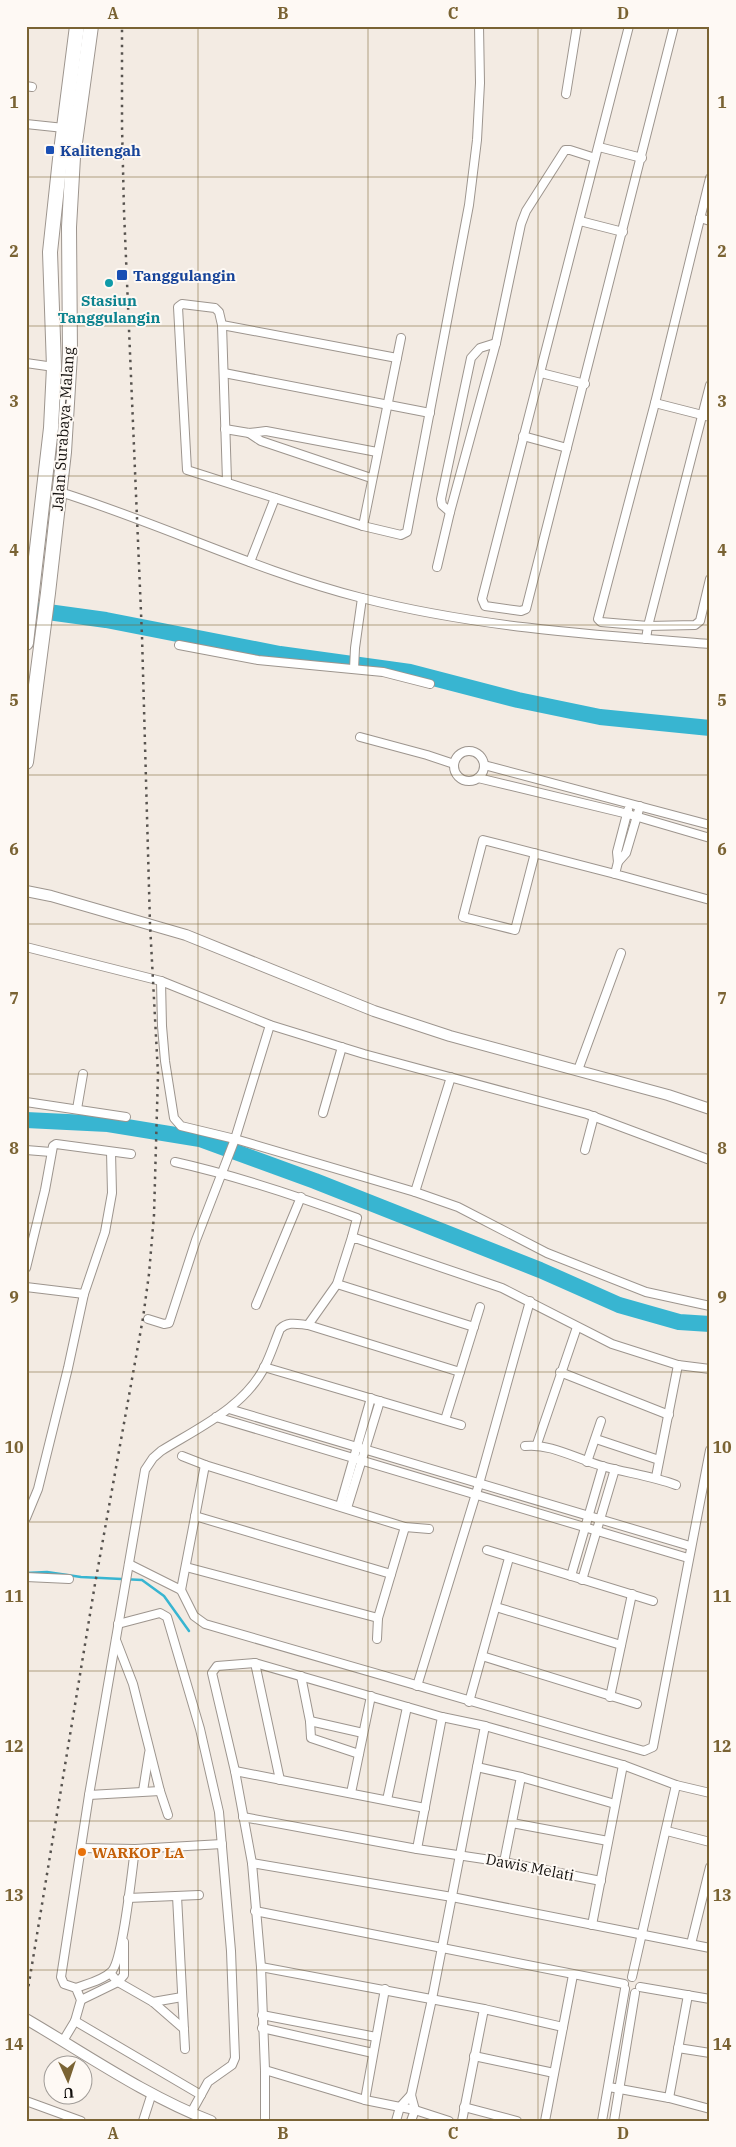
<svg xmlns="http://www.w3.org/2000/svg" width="736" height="2147" font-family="'IBM Plex Serif',serif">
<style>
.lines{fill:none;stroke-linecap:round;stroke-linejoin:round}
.stream{stroke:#38b5d1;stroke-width:2.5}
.river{stroke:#38b5d1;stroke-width:16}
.street-casing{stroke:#9d958e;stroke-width:10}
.secondary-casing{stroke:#9d958e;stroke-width:12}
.highway-casing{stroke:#9d958e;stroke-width:16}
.street{stroke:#fff;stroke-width:8}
.secondary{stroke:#fff;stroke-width:10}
.highway{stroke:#fff;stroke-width:14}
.rail{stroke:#57534f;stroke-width:2.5;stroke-dasharray:2.5 5;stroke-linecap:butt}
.grid{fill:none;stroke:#7a6333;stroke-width:1;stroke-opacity:0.55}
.transit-dot{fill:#1a4fb4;stroke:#fef9f4;stroke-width:2}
.culture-dot{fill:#0f9aa8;stroke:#fef9f4;stroke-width:2}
.food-dot{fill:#e8710a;stroke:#fef9f4;stroke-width:2}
.labels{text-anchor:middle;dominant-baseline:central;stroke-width:4;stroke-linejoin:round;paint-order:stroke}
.transit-label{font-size:15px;font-weight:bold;fill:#164399;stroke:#fef9f4;text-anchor:start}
.culture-label{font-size:15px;font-weight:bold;fill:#0d838f;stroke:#fef9f4}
.street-label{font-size:15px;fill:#13100e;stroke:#fef9f4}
.food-label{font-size:15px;font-weight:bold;fill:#c56008;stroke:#fef9f4;text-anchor:start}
.neatline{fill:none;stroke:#7a6333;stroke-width:2}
.grid-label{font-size:16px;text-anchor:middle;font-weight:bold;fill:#7a6333}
</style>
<rect width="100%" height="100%" fill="#f3ebe3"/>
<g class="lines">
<polyline class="stream" points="26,1573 47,1572 81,1577 142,1580 164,1596 189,1631"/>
<g class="river">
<polyline points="26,609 106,620 280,654 410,672 518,700 600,717 710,728"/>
<polyline points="26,1120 108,1124 200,1139 315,1181 540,1270 619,1305 679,1322 710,1324"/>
</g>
<defs>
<g id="street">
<polyline points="629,26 482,599 485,606 521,611 526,609 674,26"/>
<polyline points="26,86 32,87"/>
<polyline points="566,94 577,26"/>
<polyline points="26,124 64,128"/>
<polyline points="599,147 642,158"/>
<polyline points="710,178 655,403 598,619 601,622 648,626 695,625 700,621 710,579"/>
<polyline points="700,218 710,221"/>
<polyline points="580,221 623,232"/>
<polyline points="222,325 397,358"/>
<polyline points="26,363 54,367"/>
<polyline points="224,373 430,413"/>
<polyline points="541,373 585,384"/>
<polyline points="655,403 710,417"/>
<polyline points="225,429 249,433 266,431 377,452"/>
<polyline points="249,433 261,441 371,478"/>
<polyline points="523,436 567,448"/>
<polyline points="227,481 222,325 219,312 215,308 182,304 178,307 187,470 363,526 401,535 407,532 469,205 477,140 480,83 479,26"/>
<path d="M60,492c102,32 199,80 302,106 114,29 231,37 348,46"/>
<polyline points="450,512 442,505 441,499 471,358 480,348 496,343"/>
<polyline points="363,526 401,338"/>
<polyline points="250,562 275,498"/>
<polyline points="437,567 450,512 496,343 521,224 526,211 565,150 570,150 595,158"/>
<polyline points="646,639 648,626 710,385"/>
<polyline points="179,645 258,660 383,672 430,684"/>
<polyline points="354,669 355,648 362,598"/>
<polyline points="360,737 427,755 454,764"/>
<circle cx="469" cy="766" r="15"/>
<polyline points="484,765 710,825"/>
<polyline points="478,778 628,814 710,838"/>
<polyline points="628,810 617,852 618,862 615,874 710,900"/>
<polyline points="535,853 515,930 463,917 483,840 615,874"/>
<polyline points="618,862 626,853 640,806"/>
<polyline points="26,947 161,981 270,1025 364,1054 587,1114 710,1160"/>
<polyline points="161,981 162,1026 165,1061 174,1118 181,1126 235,1139 415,1192 458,1207 547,1253 646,1292 710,1306"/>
<polyline points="578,1070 621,953"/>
<polyline points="26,1102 126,1117"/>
<polyline points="77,1109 83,1074"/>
<polyline points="323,1113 342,1047"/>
<polyline points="26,1150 51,1152"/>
<polyline points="585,1150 594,1116"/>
<path d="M175,1162c63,14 122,34 182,56l-5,19"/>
<polyline points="415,1192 451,1077"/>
<polyline points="26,1268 45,1190 53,1146 56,1144 131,1154"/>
<polyline points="337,1284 474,1327"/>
<polyline points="26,1287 84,1294"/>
<polyline points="256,1305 301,1197"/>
<polyline points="148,1319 164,1324 169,1323 196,1240 235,1139 270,1025"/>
<polyline points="308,1325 460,1372"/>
<polyline points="264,1367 461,1425"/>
<polyline points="560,1372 669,1415"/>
<polyline points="229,1409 690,1546"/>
<polyline points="216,1417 688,1558"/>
<polyline points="445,1420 480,1307"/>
<polyline points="596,1439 659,1460"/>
<polyline points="537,1444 577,1327"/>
<path d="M525,1446c25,-3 52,13 77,20 25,7 50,10 74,19"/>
<polyline points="182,1456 205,1465"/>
<polyline points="587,1462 601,1421"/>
<polyline points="656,1477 678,1365"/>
<polyline points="340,1506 371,1398"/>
<polyline points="347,1508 380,1401"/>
<polyline points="195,1516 391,1574"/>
<polyline points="26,1518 38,1489 68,1368 84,1294 105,1232 112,1193 111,1152"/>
<polyline points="487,1550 653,1601"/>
<polyline points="129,1564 181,1590 194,1616 205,1624 644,1751 653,1747 710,1450"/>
<polyline points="186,1567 378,1618"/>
<polyline points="571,1576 603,1466"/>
<polyline points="26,1577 69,1579"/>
<polyline points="582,1580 615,1469"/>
<polyline points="181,1590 205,1465 405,1527 429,1529"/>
<polyline points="496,1607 621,1645"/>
<polyline points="118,1624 160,1613 167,1617 200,1729 219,1812 231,1951 235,2058 232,2065 208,2082 191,2113"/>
<polyline points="377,1639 378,1618 405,1527"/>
<polyline points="116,1640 133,1684 160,1791 168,1815"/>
<polyline points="482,1656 637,1704"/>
<polyline points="255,1663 280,1780"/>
<polyline points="301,1676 310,1721 311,1738 359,1754"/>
<polyline points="417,1686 479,1484 530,1301"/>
<polyline points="610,1697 632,1594"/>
<polyline points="469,1702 509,1558"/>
<polyline points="310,1721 363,1733"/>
<polyline points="477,1767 521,1777 615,1804"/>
<polyline points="235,1771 425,1808"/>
<polyline points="143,1791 149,1753"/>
<polyline points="351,1793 371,1696"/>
<polyline points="89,1795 160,1791"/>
<polyline points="387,1800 407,1707"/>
<polyline points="243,1817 417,1849 504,1862 601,1881"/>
<polyline points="512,1823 608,1841"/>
<polyline points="667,1831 710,1842"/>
<polyline points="81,1848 135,1849 222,1844"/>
<polyline points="417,1849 442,1717"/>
<polyline points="504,1862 521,1777"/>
<polyline points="252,1863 452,1897 710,1948"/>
<polyline points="177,1896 185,2049"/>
<polyline points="128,1898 199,1895"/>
<polyline points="255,1911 624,1984"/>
<polyline points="592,1925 623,1765"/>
<polyline points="691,1944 710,1867"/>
<polyline points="261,1967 484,2009 563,2027"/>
<polyline points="110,1973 118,1982 153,2002 184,2029"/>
<polyline points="632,1977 676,1785"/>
<polyline points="640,1987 710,1999"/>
<path d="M76,1988c11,-4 27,-8 35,-16 12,-10 21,-103 24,-123"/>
<polyline points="81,2000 118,1982 124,1975 124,1942"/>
<polyline points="153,2002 182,1997"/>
<polyline points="262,2015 376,2037"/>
<polyline points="75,2021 201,2095"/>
<polyline points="262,2028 373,2053"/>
<path d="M63,2041l12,-20 6,-21 -5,-12 -12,-4 -3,-7 28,-182 56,-325 8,-12 8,-7c37,-23 84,-44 104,-85 6,-12 10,-25 15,-37 8,-8 17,-5 28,-4l29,-41 15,-47 150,51 110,56 66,21 32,4"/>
<polyline points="678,2048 710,2053"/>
<polyline points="474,2056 554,2073"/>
<polyline points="265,2070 365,2100 415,2110 449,2121"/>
<polyline points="609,2087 669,2098 710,2109"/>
<polyline points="669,2098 688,1995"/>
<polyline points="365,2100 385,1989"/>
<polyline points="26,2101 81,2121"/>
<polyline points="464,2107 517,2121"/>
<polyline points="143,2121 152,2093"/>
<polyline points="265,2121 265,2070 261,1967 252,1863 235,1771 212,1673 217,1666 255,1663 442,1717 485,1726 623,1765 676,1785 710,1793"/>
<polyline points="396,2121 400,2107 411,2095"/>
<polyline points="411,2121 415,2110 411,2095 432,1999 485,1726"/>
<polyline points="462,2121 484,2009"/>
<polyline points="545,2121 573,1975"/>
<polyline points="602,2121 625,1989"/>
<polyline points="614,2121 635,1993"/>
</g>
<g id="secondary">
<polyline points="26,891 51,896 186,935 374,1011 450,1036 668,1095 710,1109"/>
<path d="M26,2019c60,35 120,77 185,102"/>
</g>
<g id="highway">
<polyline points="26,643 51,428 54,367 50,252 60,159 77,26"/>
<polyline points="26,762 48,593 64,452 70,354 69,227 73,157 91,26"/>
</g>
</defs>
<use href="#street" class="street-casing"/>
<use href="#secondary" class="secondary-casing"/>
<use href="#highway" class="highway-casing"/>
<use href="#street" class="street"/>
<use href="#secondary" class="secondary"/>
<use href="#highway" class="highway"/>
<polyline class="rail" points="26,2001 95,1584 143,1318 149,1274 154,1215 158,1074 150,924 142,636 124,211 122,126 122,26"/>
</g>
<path class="grid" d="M198,26v2095M368,26v2095M538,26v2095M26,177h684M26,326h684M26,476h684M26,625h684M26,775h684M26,924h684M26,1074h684M26,1223h684M26,1372h684M26,1522h684M26,1671h684M26,1821h684M26,1970h684"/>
<g class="transit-dot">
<rect x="45" y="145" width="10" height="10" rx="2.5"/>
<rect x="116" y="269" width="12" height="12" rx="2.5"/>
</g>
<circle class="culture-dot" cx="109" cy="283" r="5"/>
<circle class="food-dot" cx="82" cy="1852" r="5"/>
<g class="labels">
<g class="transit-label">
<text x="60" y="150">Kalitengah</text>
<text x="133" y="275">Tanggulangin</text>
</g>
<g class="culture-label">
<text x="109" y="300">Stasiun<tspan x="109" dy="17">Tanggulangin</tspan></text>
</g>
<g class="street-label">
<text transform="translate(63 429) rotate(-86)">Jalan Surabaya-Malang</text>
<text transform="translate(530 1867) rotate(11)">Dawis Melati</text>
</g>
<g class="food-label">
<text x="92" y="1852">WARKOP LA</text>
</g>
</g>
<rect width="736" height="2147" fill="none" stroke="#fef9f4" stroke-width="55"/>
<g transform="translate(68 2080) rotate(177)"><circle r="24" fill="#fef9f4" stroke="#a09c98"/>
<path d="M0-4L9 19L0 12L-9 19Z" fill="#7a6333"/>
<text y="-8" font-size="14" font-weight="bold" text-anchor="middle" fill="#13100e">U</text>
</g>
<rect x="28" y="28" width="680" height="2092" class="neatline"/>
<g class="grid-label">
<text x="113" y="19">A</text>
<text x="283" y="19">B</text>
<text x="453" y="19">C</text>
<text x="623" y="19">D</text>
<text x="14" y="108">1</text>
<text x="722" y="108">1</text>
<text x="14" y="257">2</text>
<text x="722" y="257">2</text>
<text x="14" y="407">3</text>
<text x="722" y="407">3</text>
<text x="14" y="556">4</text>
<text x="722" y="556">4</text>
<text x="14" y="706">5</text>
<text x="722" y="706">5</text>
<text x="14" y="855">6</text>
<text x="722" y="855">6</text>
<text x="14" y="1004">7</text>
<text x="722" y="1004">7</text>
<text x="14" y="1154">8</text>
<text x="722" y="1154">8</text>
<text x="14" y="1303">9</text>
<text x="722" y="1303">9</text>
<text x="14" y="1453">10</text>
<text x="722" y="1453">10</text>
<text x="14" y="1602">11</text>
<text x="722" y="1602">11</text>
<text x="14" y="1752">12</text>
<text x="722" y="1752">12</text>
<text x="14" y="1901">13</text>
<text x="722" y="1901">13</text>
<text x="14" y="2050">14</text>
<text x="722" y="2050">14</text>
<text x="113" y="2139">A</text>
<text x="283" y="2139">B</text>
<text x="453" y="2139">C</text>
<text x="623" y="2139">D</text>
</g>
</svg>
